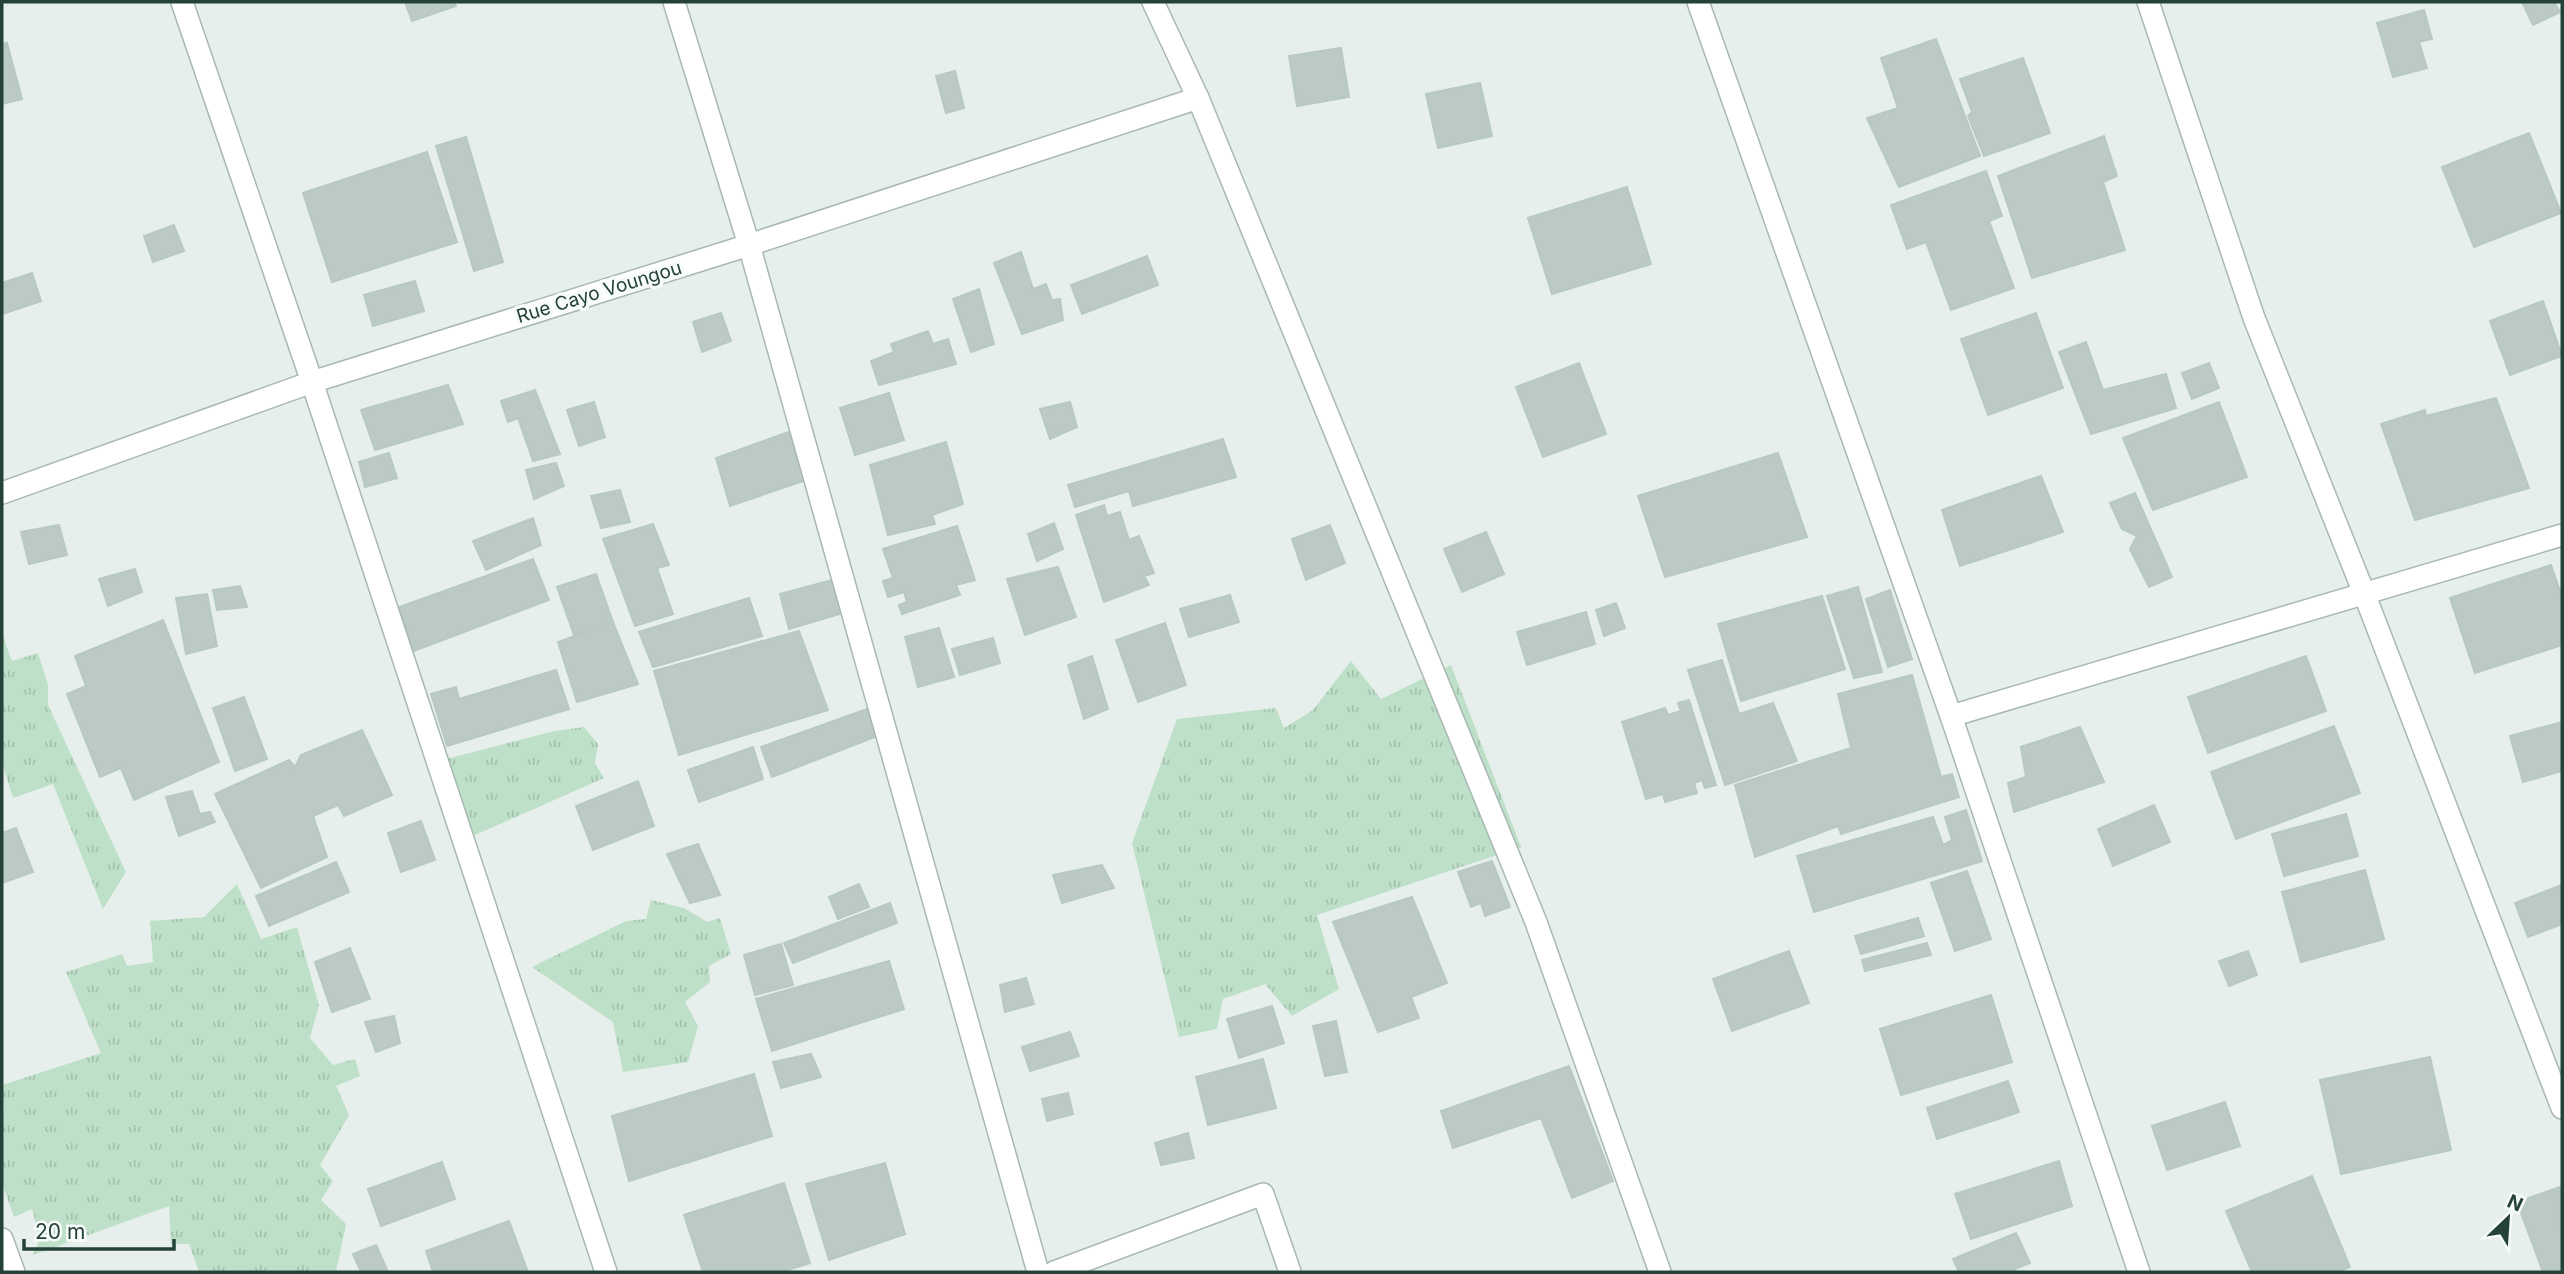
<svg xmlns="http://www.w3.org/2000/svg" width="2564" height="1274" font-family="Inter,sans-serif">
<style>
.grass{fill:url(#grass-tufts)}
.building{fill:#bbcac4;stroke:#b8c9c2;stroke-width:2}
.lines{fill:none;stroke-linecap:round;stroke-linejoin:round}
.minor-casing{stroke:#a8b8b2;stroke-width:24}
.minor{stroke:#fff;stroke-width:21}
.labels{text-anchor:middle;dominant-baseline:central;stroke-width:7;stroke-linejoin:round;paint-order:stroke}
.street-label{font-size:19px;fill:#24423a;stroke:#f7fbf9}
</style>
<defs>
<pattern id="grass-tufts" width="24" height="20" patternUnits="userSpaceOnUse" patternTransform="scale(1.75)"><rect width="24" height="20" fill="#bfe0c8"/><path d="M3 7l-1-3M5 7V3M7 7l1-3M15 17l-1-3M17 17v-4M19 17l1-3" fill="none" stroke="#a4c1ad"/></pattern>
</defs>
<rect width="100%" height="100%" fill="#e6efeb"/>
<g class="grass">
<polygon points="2,634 12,661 38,653 48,685 48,705 126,872 103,909 53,784 13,798 2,763"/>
<polygon points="1351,661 1381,699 1451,665 1521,847 1317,915 1339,989 1292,1016 1265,984 1223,999 1217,1029 1179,1037 1132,843 1177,719 1276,708 1284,728 1313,710"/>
<polygon points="584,727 598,744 595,763 604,778 473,836 446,759 554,731"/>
<polygon points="237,884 261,939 297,927 319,1005 310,1038 333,1065 355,1059 360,1076 336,1086 349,1115 320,1165 333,1181 321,1200 346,1224 336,1272 199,1272 189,1244 171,1244 169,1206 33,1255 40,1239 32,1209 14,1217 2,1183 2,1109 4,1110 2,1085 101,1053 66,972 122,954 127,966 153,962 150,921 204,917"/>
<polygon points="651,900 684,908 707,922 720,918 731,954 709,966 710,982 685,1002 698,1026 688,1062 623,1072 613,1022 532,967 626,921 646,919"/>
</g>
<g class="building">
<polygon points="405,2 454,2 456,6 412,21"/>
<polygon points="2522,2 2554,2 2560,12 2533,25"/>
<polygon points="2424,10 2432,39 2419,42 2427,68 2393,77 2377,23"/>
<polygon points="1936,39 1980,156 1899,187 1867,118 1898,108 1881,58"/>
<polygon points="7,43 22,99 2,104 2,44"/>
<polygon points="1341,48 1349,97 1297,106 1289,56"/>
<polygon points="2023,58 2050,133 1984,156 1968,116 1972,112 1960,79"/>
<polygon points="955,71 964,108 946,113 936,76"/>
<polygon points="1480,83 1492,136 1438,148 1426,94"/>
<polygon points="2529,133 2561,213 2474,247 2442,167"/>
<polygon points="2104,136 2117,176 2103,182 2125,250 2032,278 1998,176"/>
<polygon points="466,137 503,262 474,271 436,146"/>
<polygon points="427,152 457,242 332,282 303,193"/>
<polygon points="1986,171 2002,216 1989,221 2014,288 1951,310 1926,242 1907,249 1891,205"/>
<polygon points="1627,187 1651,264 1552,294 1528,218"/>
<polygon points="174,225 184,251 153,262 144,236"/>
<polygon points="1021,252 1033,289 1046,284 1052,300 1060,299 1063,320 1022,334 994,263"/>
<polygon points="1147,256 1158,285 1082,314 1071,285"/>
<polygon points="32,273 41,301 2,314 2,283"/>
<polygon points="415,281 424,311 373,326 364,295"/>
<polygon points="979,289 994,344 971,352 953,299"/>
<polygon points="2543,301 2562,356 2510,375 2490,321"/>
<polygon points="721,313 731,341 702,352 693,322"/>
<polygon points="2036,313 2063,388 1988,415 1961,339"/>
<polygon points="928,331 933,344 948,339 956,364 879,385 871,361 894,352 891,344"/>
<polygon points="2086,342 2103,390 2166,374 2176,408 2091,434 2059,352"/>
<polygon points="1579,363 1606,434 1543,457 1516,387"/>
<polygon points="2209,363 2219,388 2192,399 2182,373"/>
<polygon points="448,385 463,424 375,450 361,410"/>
<polygon points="535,390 560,454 533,461 518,418 508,422 501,401"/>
<polygon points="889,393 904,440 855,455 840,408"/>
<polygon points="2496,398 2529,488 2415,520 2381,424 2425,410 2426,416"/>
<polygon points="594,402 605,437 579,446 567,410"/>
<polygon points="1070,402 1077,427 1050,439 1040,409"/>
<polygon points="2219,402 2247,477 2153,510 2123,438"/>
<polygon points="791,431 806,480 730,506 716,458"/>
<polygon points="1223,439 1236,477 1133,506 1129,491 1075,507 1068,485"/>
<polygon points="946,442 963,504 932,515 935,524 888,535 870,465"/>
<polygon points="389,453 397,478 365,487 359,462"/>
<polygon points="1778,453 1807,537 1665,577 1638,496"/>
<polygon points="556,463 564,486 534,499 526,470"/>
<polygon points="2041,476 2063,532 1960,566 1942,510"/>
<polygon points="620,490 630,522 601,528 591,496"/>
<polygon points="2135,493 2172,577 2149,587 2130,549 2137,536 2122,529 2110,503"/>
<polygon points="1104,505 1107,516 1120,512 1129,540 1139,536 1154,573 1144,576 1149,585 1104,602 1076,515"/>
<polygon points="533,518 541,545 486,570 473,541"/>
<polygon points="1054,523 1063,549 1037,561 1028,534"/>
<polygon points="653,524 669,565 657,568 673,614 635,626 603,539"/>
<polygon points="59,525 67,555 29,564 21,532"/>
<polygon points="1330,525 1345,563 1306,580 1292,539"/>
<polygon points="957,526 975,580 956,585 960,595 902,614 899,605 907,602 904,592 888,597 883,581 893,578 883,549"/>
<polygon points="1486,532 1504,574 1462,592 1444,549"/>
<polygon points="533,559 549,600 414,651 399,607"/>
<polygon points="2551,565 2562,597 2562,645 2475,673 2450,598"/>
<polygon points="1058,567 1076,617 1025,635 1007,579"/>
<polygon points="135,569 142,592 108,606 99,579"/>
<polygon points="596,574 613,622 574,635 557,587"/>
<polygon points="836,579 846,612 789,629 780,594"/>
<polygon points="240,586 247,607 217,610 213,590"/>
<polygon points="1858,587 1882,672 1854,678 1827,596"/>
<polygon points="1890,590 1912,659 1888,667 1866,599"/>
<polygon points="207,594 217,646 186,654 176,598"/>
<polygon points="1230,595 1239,622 1189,637 1180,609"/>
<polygon points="1822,596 1845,669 1741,701 1718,624"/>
<polygon points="749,598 762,636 653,667 639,632"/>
<polygon points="1616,603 1625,628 1604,636 1596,610"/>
<polygon points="1586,612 1595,644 1527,665 1517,632"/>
<polygon points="163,620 219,762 134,800 121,768 100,777 67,694 86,686 75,656"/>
<polygon points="613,622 638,684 577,702 558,642"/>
<polygon points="1165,623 1186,685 1138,702 1116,640"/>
<polygon points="939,628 954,677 918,687 905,637"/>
<polygon points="799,631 828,710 679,755 654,671"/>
<polygon points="993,638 1000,663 960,675 952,649"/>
<polygon points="1092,656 1108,709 1084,719 1068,665"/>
<polygon points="2306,656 2326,711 2208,753 2188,697"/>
<polygon points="1722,660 1739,714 1773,703 1797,761 1725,785 1688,670"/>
<polygon points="556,670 569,709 447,746 431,694 456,687 459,699"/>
<polygon points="1912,675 1941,777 1952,774 1959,797 1841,834 1838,826 1755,857 1735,785 1851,748 1838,694"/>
<polygon points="244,697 267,759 235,771 213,708"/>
<polygon points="1689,700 1716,785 1705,788 1702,780 1694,783 1697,793 1665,802 1663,794 1646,799 1622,722 1665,708 1668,715 1681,711 1678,703"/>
<polygon points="867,709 875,737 772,777 761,747"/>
<polygon points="2562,722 2562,771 2523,782 2510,736"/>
<polygon points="2334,726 2360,793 2236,839 2211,772"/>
<polygon points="2080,727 2104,782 2014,812 2008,783 2026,777 2021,747"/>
<polygon points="362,730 392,795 344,816 338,805 313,816 327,857 261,888 215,794 289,760 295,767 301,755"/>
<polygon points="753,747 763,779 699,802 688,770"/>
<polygon points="638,781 654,826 593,850 576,806"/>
<polygon points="192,791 200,814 210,812 215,822 179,836 166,797"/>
<polygon points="2154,805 2170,842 2113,866 2098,829"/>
<polygon points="1966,810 1982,861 1814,912 1797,856 1933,817 1943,845 1952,840 1945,817"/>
<polygon points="2346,814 2358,856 2284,876 2272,834"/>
<polygon points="421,821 435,860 401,872 388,833"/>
<polygon points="16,828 33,872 2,883 2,833"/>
<polygon points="698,844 720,895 690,903 667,854"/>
<polygon points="1492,861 1510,907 1485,916 1481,903 1471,907 1458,872"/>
<polygon points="336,862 349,892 269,926 256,896"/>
<polygon points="1102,865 1114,888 1062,903 1053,875"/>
<polygon points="2365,870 2384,939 2301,962 2282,892"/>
<polygon points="1967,871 1991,939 1955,951 1931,883"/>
<polygon points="859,884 869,907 838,919 829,897"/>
<polygon points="2562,885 2562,924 2528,937 2515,903"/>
<polygon points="1412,897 1447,983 1411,997 1419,1018 1378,1032 1333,922"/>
<polygon points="890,903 897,923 793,963 784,943"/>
<polygon points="1918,918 1924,936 1861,954 1855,936"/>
<polygon points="1927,943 1931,955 1865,971 1862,960"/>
<polygon points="781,944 793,985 755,995 744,955"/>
<polygon points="350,948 370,999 332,1012 315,962"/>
<polygon points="1789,951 1809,1003 1732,1031 1713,979"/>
<polygon points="2248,951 2257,975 2229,986 2219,961"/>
<polygon points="889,961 904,1009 772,1051 756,999"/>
<polygon points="1026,978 1034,1004 1005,1012 1000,985"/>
<polygon points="1991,995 2012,1062 1901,1095 1880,1029"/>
<polygon points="1272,1006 1284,1043 1239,1058 1227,1019"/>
<polygon points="394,1016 400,1043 376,1052 365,1022"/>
<polygon points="1336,1021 1347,1072 1325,1076 1313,1026"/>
<polygon points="1070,1032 1079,1056 1030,1071 1022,1047"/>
<polygon points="811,1054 821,1077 781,1088 773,1062"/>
<polygon points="2430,1057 2451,1150 2341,1174 2320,1080"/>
<polygon points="1263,1059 1276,1108 1208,1125 1196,1077"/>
<polygon points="1569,1066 1613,1181 1572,1198 1541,1118 1453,1148 1441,1111"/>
<polygon points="754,1074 772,1136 629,1181 612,1116"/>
<polygon points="2008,1081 2019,1112 1937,1139 1927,1108"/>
<polygon points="1068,1093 1073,1114 1047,1121 1042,1099"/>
<polygon points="2225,1102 2240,1146 2167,1170 2152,1126"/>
<polygon points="1188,1133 1194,1158 1161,1165 1155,1143"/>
<polygon points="2059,1161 2072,1206 1971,1239 1955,1194"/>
<polygon points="442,1162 455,1199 381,1226 368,1189"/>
<polygon points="885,1163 905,1234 829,1260 806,1184"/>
<polygon points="2312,1176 2350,1267 2337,1272 2252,1272 2226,1211"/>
<polygon points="784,1183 810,1263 781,1272 703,1272 684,1215"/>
<polygon points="2560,1187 2562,1272 2543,1272 2517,1202"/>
<polygon points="509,1221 528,1272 433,1272 426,1251"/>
<polygon points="2016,1233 2030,1263 2008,1272 1959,1272 1953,1259"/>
<polygon points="376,1245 388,1272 361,1272 353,1254"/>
</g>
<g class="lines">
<defs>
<g id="minor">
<polyline points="182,2 312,382 606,1272"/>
<polyline points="674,2 749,245 1038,1272"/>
<polyline points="1153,2 1198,98 1536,922 1660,1272"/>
<polyline points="1698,2 1951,716 2139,1272"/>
<polyline points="2148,2 2254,318 2364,593 2562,1108"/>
<polyline points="2,493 312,382 749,245 1198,98"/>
<polyline points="1951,716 2562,535"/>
<polyline points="2,1239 14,1272"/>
<polyline points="1054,1272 1263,1194 1290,1272"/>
</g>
</defs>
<use href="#minor" class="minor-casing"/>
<use href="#minor" class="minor"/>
</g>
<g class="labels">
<g class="street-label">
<text transform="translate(599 292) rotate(-17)">Rue Cayo Voungou</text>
</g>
</g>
<rect width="2564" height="1274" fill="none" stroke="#24423a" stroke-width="7"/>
<g transform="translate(2508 1218) rotate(25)" stroke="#f7fbf9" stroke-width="5" paint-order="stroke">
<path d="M0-5L12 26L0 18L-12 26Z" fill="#24423a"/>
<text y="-10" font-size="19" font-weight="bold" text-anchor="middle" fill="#24423a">N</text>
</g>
<path d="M24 1239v10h150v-10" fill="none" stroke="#24423a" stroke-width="3.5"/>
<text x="35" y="1239" font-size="21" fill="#24423a" stroke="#f7fbf9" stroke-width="5" paint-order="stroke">20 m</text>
</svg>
